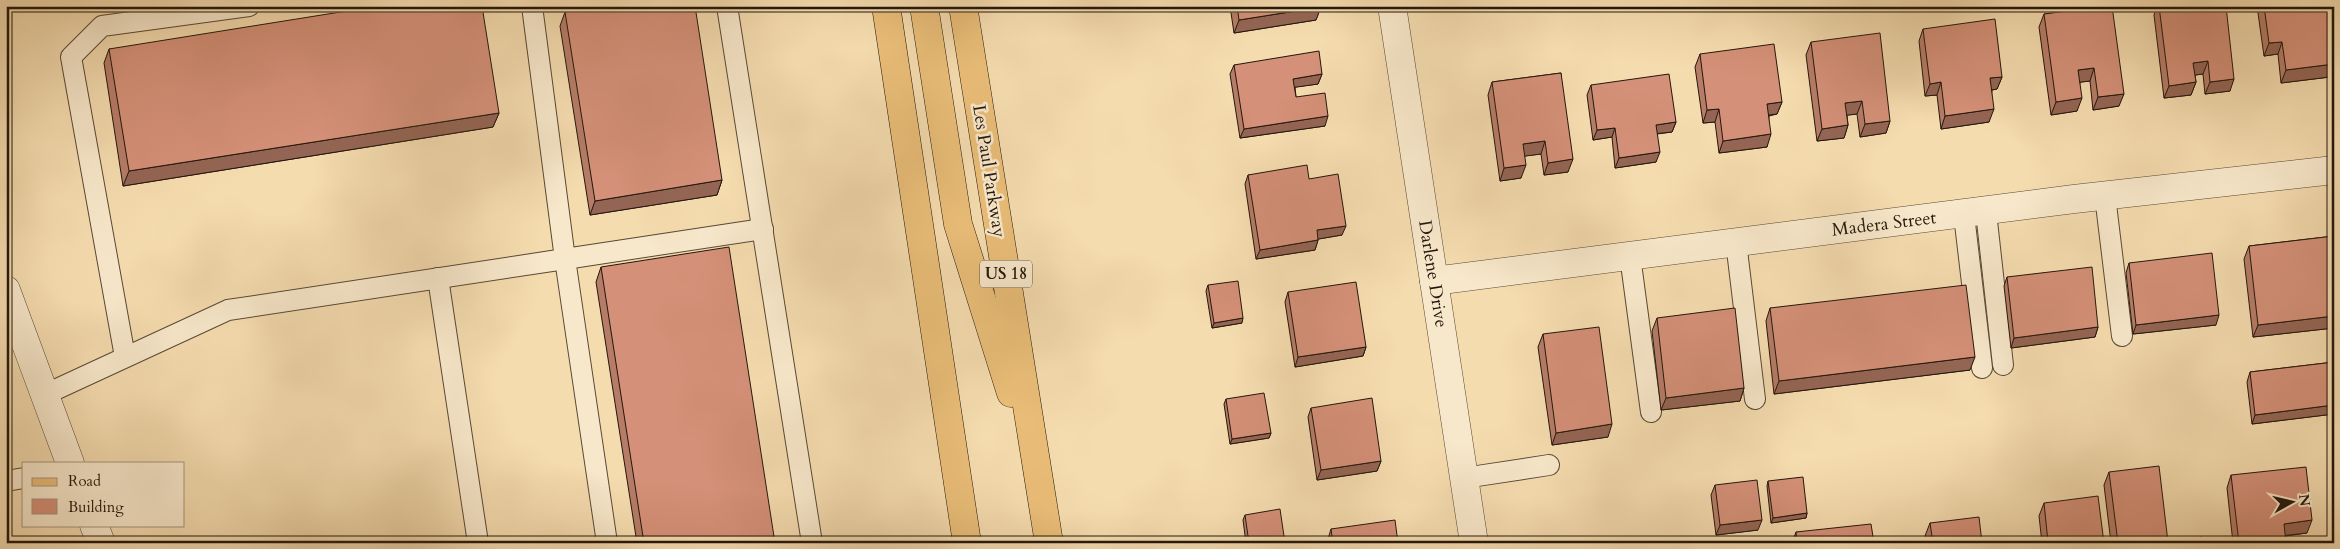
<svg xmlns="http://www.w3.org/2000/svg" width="2340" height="549" font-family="Cardo,serif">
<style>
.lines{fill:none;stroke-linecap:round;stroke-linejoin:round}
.lane-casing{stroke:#584835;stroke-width:22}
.street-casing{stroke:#584835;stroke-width:29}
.primary-casing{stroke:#23170c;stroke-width:29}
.lane{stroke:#f8e8cb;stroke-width:20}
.street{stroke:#f8e8cb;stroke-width:28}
.primary{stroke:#eabe78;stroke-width:28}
.wall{fill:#b67c67;stroke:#23170c}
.shaded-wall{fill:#946554;stroke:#23170c}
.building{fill:#d49078;stroke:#23170c}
.labels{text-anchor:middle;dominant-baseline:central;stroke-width:5;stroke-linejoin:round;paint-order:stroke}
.shield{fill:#f8e8cb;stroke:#635645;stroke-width:1}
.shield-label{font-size:16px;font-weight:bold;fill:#23170c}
.street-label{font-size:18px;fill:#23170c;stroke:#f8e8cb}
</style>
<rect width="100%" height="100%" fill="#f5dcaf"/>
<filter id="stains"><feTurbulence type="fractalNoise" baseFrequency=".004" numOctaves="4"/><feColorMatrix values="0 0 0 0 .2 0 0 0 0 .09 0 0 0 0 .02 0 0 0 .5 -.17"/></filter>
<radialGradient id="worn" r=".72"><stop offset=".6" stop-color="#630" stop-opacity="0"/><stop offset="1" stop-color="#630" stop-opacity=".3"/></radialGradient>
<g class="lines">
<defs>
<g id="lane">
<polyline points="532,6 565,259 763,229"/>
<polyline points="727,6 812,543"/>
<polyline points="2105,196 2122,336"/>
<polyline points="1986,212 2003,365"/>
<polyline points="1964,215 1982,368"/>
<polyline points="1736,242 1755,399"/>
<polyline points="1630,256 1651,412"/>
<polyline points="438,278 478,543"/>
<polyline points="125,357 71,57 102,26 249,6"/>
<polyline points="44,395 228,310 565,259 607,543"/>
<polyline points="1464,478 1549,465"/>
<polyline points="6,481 24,478"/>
</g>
<g id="street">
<polyline points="1392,6 1474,543"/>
<polyline points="1434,281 2074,199 2334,170"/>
<polyline points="6,290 70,463"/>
<polyline points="94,525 101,543"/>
</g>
<g id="primary">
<polyline points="886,6 967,543"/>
<polyline points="924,6 958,224 1011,393"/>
<polyline points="963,6 1049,543"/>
</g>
</defs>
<use href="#lane" class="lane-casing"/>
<use href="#street" class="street-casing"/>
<use href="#primary" class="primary-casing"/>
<use href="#lane" class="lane"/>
<use href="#street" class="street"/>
<use href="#primary" class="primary"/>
</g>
<g class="wall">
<polygon points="1230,6 1321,6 1316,20 1234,33"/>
<polygon points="2106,6 2119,106 2093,110 2090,81 2080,82 2077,111 2051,115 2039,27 2044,14"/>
<polygon points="2157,6 2226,6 2230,91 2205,94 2203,74 2195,75 2196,82 2191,95 2164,98 2154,15"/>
<polygon points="2257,6 2334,6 2332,47 2334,66 2330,77 2281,83 2278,54 2264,56"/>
<polygon points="565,12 722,180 717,195 590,215 560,26"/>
<polygon points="1923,29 2002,77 1997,89 1992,90 1989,122 1941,129 1937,95 1925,96 1919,41"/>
<polygon points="1811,42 1890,121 1886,133 1860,137 1857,114 1847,115 1848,125 1844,138 1817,141 1806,55"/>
<polygon points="109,49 499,113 493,127 123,186 104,63"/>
<polygon points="1700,54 1782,102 1777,114 1769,116 1767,147 1719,153 1715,122 1703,123 1695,67"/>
<polygon points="1234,65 1322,74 1318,84 1295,87 1296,97 1325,126 1240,138 1230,74"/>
<polygon points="1561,73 1568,172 1544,175 1541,154 1524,156 1521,178 1500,181 1488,95 1492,82"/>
<polygon points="1591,85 1676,122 1672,132 1657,134 1656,162 1615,168 1612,137 1593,140 1587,95"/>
<polygon points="1248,175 1309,179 1342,235 1318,239 1318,240 1315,250 1256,259 1245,184"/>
<polygon points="2334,236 2334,328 2253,337 2244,259 2249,246"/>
<polygon points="2129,263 2216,325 2133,334 2126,273"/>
<polygon points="601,267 775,543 637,543 596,282"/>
<polygon points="2007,277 2098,327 2095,337 2011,348 2004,286"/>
<polygon points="1208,285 1242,323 1212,328 1206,291"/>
<polygon points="1288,292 1366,347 1363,356 1295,367 1285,302"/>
<polygon points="1770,308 1970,370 1774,394 1766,321"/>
<polygon points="1657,318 1744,388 1740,401 1661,410 1652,331"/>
<polygon points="1543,334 1608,437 1552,445 1538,347"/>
<polygon points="2334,362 2334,414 2252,424 2247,382 2250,372"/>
<polygon points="1226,399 1271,433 1269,438 1230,444 1224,404"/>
<polygon points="1311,408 1381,461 1377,471 1317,480 1308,417"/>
<polygon points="2109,472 2168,542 2202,543 2111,543 2104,485"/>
<polygon points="2231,475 2307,533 2286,536 2286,543 2233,543 2227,488"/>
<polygon points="1768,481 1807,513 1806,518 1771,523 1767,486"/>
<polygon points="1715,485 1758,530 1716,535 1711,495"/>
<polygon points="2044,503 2104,543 2042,543 2039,516"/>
<polygon points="1245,515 1285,543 1246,543 1243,520"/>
<polygon points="1930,523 1982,543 1926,543 1925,536"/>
<polygon points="1331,529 1398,543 1328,543 1328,539"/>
<polygon points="1796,532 1874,543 1792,543"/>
</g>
<g class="shaded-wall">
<polygon points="1321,7 1316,20 1234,33 1239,20"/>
<polygon points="2334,34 2334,46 2326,47 2330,35"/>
<polygon points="2282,42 2278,54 2264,56 2269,43"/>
<polygon points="2208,61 2203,74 2188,76 2193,63"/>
<polygon points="2334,64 2330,77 2281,83 2286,70"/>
<polygon points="2094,68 2090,81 2074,83 2078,70"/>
<polygon points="1322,74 1318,84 1290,88 1293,79"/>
<polygon points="2002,77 1997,89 1986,91 1990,78"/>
<polygon points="2234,79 2230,91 2205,94 2210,82"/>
<polygon points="1941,82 1937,95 1925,96 1930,84"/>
<polygon points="2196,82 2191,95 2164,98 2169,86"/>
<polygon points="2124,94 2119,106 2093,110 2098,97"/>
<polygon points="2082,98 2077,111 2051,115 2056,102"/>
<polygon points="1862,101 1857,114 1841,116 1845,103"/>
<polygon points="1782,102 1777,114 1762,116 1767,104"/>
<polygon points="1719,109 1715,122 1703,123 1707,110"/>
<polygon points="1994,109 1989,122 1941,129 1945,116"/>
<polygon points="499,113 493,127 123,186 129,171"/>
<polygon points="1328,116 1325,126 1240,138 1244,129"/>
<polygon points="1890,121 1886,133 1860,137 1865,124"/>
<polygon points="1676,122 1672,132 1653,134 1656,125"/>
<polygon points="1848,125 1844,138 1817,141 1822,129"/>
<polygon points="1615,128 1612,137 1593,140 1597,130"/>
<polygon points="1771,134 1767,147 1719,153 1723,141"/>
<polygon points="1545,141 1541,154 1518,157 1523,144"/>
<polygon points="1660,152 1656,162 1615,168 1619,158"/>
<polygon points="1573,159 1568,172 1544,175 1548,163"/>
<polygon points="1526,165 1521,178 1500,181 1504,168"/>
<polygon points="722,180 717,195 590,215 595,201"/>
<polygon points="1346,226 1342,235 1313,240 1317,230"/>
<polygon points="1318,240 1315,250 1256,259 1260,250"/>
<polygon points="2219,315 2216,325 2133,334 2136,325"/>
<polygon points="2334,316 2334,328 2253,337 2258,325"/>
<polygon points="1243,318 1242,323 1212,328 1214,323"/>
<polygon points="2098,327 2095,337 2011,348 2014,338"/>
<polygon points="1366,347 1363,356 1295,367 1298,357"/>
<polygon points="1975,357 1970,370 1774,394 1779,381"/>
<polygon points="1744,388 1740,401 1661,410 1666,398"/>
<polygon points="2334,405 2334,414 2252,424 2255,415"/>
<polygon points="1612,424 1608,437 1552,445 1556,433"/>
<polygon points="1271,433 1269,438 1230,444 1232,439"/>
<polygon points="1381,461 1377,471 1317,480 1321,470"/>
<polygon points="1807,513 1806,518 1771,523 1773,518"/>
<polygon points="1762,520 1758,530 1716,535 1720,525"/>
<polygon points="2312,520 2307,533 2280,536 2284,524"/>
</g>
<g class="building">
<polygon points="378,6 482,6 499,113 129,171 109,49"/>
<polygon points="599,6 695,6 722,180 595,201 565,12"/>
<polygon points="1237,6 1321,6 1321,7 1239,20"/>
<polygon points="2106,6 2112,6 2124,94 2098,97 2094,68 2078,70 2082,98 2056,102 2044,14"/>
<polygon points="2159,6 2226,6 2234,79 2210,82 2208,61 2193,63 2196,82 2169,86"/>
<polygon points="2264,6 2334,6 2334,34 2330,35 2334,64 2286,70 2282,42 2269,43"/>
<polygon points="1995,19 2002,77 1990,78 1994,109 1945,116 1941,82 1930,84 1923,29"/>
<polygon points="1880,33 1890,121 1865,124 1862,101 1845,103 1848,125 1822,129 1811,42"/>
<polygon points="1774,44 1782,102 1767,104 1771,134 1723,141 1719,109 1707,110 1700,54"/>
<polygon points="1319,51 1322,74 1293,79 1296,97 1325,93 1328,116 1244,129 1234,65"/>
<polygon points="1561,73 1573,159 1548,163 1545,141 1523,144 1526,165 1504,168 1492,82"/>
<polygon points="1669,74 1676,122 1656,125 1660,152 1619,158 1615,128 1597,130 1591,85"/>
<polygon points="1307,165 1309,179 1338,174 1346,226 1317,230 1318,240 1260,250 1248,175"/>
<polygon points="2334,236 2334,316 2258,325 2249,246"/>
<polygon points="729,247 775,543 644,543 601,267"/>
<polygon points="2212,253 2219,315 2136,325 2129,263"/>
<polygon points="2092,267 2098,327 2014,338 2007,277"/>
<polygon points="1238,281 1243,318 1214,323 1208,285"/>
<polygon points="1356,282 1366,347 1298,357 1288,292"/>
<polygon points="1966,285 1975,357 1779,381 1770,308"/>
<polygon points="1735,308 1744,388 1666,398 1657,318"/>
<polygon points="1599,327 1612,424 1556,433 1543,334"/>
<polygon points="2334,362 2334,405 2255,415 2250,372"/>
<polygon points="1264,393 1271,433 1232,439 1226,399"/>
<polygon points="1372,398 1381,461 1321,470 1311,408"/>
<polygon points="2159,466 2168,542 2202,537 2202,543 2118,543 2109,472"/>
<polygon points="2306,467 2312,520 2284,524 2286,543 2239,543 2231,475"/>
<polygon points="1803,477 1807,513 1773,518 1768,481"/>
<polygon points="1757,480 1762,520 1720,525 1715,485"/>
<polygon points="2098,496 2104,543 2045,543 2048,542 2044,503"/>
<polygon points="1280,509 1285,543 1249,543 1245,515"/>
<polygon points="1979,517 1982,543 1933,543 1930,523"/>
<polygon points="1395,520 1398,543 1333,543 1331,529"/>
<polygon points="1871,524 1874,543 1797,543 1796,532"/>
</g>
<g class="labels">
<rect class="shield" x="980" y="260.5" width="52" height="27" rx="4"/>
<g class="shield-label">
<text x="1006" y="274">US 18</text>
</g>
<g class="street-label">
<text transform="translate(989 171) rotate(81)">Les Paul Parkway</text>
<text transform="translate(1884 224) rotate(-7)">Madera Street</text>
<text transform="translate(1433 274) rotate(81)">Darlene Drive</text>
</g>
</g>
<rect width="2340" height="549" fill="none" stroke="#f5dcaf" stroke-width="25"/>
<rect x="8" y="8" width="2325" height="534" fill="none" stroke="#23170c" stroke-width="2.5"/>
<rect x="12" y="12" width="2315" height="524" fill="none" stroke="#23170c"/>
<rect x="22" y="462" width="162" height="65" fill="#f8e8cb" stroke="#a3947f"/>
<rect x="32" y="478" width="25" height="8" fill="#eabe78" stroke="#a3947f"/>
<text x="68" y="486" font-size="15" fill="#23170c">Road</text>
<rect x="32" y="499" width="25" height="15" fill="#d49078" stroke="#a3947f"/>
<text x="68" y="512" font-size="15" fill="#23170c">Building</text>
<g transform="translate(2292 502) rotate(82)" stroke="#f8e8cb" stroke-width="4" paint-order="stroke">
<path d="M0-4L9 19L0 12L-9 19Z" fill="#23170c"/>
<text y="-8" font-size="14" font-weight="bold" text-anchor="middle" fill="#23170c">N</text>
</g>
<rect width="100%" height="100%" filter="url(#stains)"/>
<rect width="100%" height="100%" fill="url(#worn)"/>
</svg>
